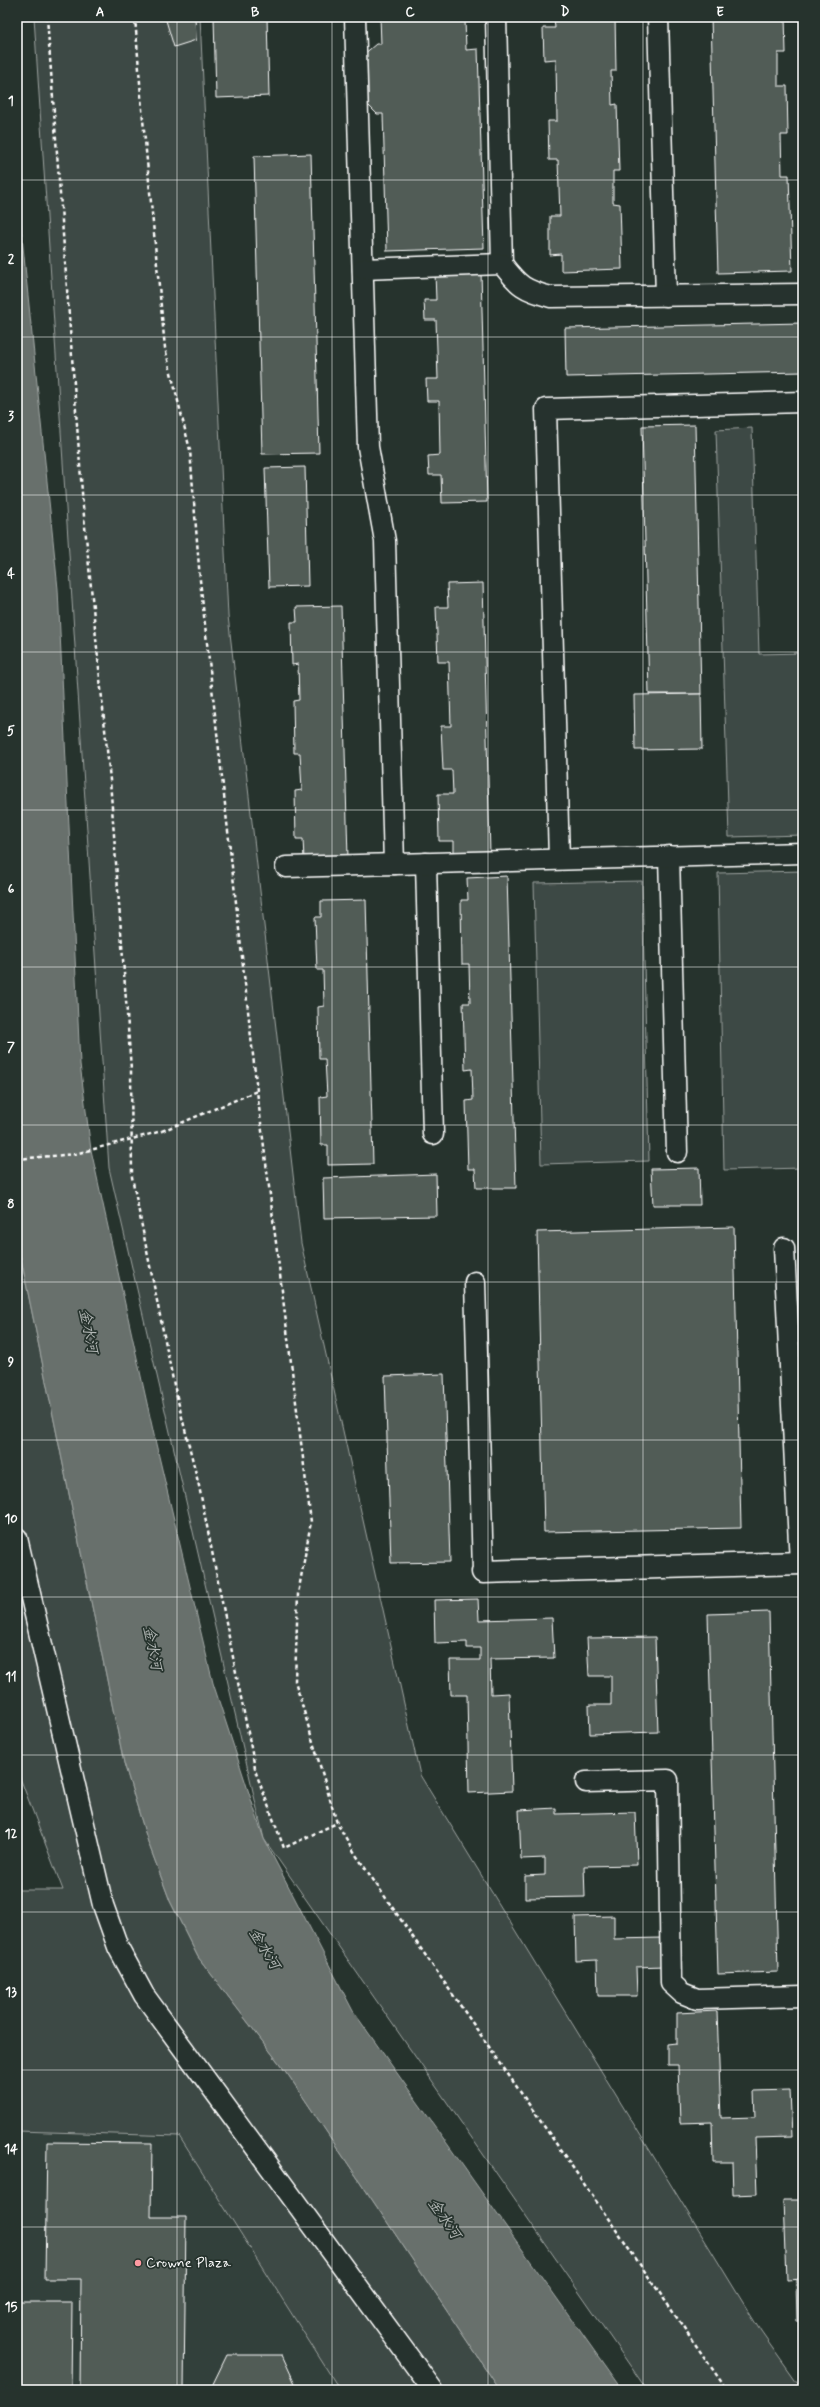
<svg xmlns="http://www.w3.org/2000/svg" width="820" height="2407" font-family="Mynerve,'LXGW WenKai TC',sans-serif">
<style>
.built{fill:#333f3a}
.green{fill:#3e4944;stroke:#9ea4a2}
.water{fill:#67706c;stroke:#a4a9a7}
.building{fill:#515c57;stroke:#fff}
.lines{fill:none;stroke-linecap:round;stroke-linejoin:round}
.service-casing{stroke:#fff;stroke-width:23}
.minor-casing{stroke:#fff;stroke-width:25}
.path{stroke:#fff;stroke-width:2.5;stroke-dasharray:4 3;stroke-linecap:butt}
.service{stroke:#26332d;stroke-width:20}
.minor{stroke:#26332d;stroke-width:22}
.path-bridge{stroke:#fff;stroke-width:2.5;stroke-dasharray:4 3;stroke-linecap:butt}
.grid{fill:none;stroke:#fff;stroke-width:1;stroke-opacity:0.55}
.poi-dot{fill:#ff9aa2;stroke:#26332d;stroke-width:1.5}
.labels{text-anchor:middle;dominant-baseline:central;stroke-width:3.5;stroke-linejoin:round;paint-order:stroke}
.poi-label{font-size:14px;fill:#fff;stroke:#26332d;text-anchor:start}
.water-label{font-size:15px;font-style:italic;fill:#b3b8b6;stroke:#26332d}
.neatline{fill:none;stroke:#fff;stroke-width:1.5}
.grid-label{font-size:13px;text-anchor:middle;font-weight:bold;fill:#fff}
</style>
<rect width="100%" height="100%" fill="#26332d"/>
<filter id="ink" filterUnits="userSpaceOnUse"><feTurbulence type="fractalNoise" baseFrequency=".025" numOctaves="2"/><feDisplacementMap in="SourceGraphic" scale="8" xChannelSelector="R" yChannelSelector="G"/><feConvolveMatrix kernelMatrix="1 2 1 2 8 2 1 2 1" color-interpolation-filters="sRGB"/></filter>
<g filter="url(#ink)">
<polygon class="built" points="17,1890 147,2086 340,2390 17,2390"/>
<g class="green">
<polygon points="34,17 200,17 228,616 301,1243 420,1775 761,2332 802,2390 647,2390 264,1839 109,1168"/>
<polygon points="752,428 759,654 803,653 803,835 729,837 716,430"/>
<polygon points="803,871 803,1168 724,1170 718,873"/>
<polygon points="642,881 649,1161 541,1164 534,883"/>
<polygon points="17,1239 124,1763 148,1842 170,1901 198,1957 289,2076 500,2390 340,2390 179,2136 17,2131 17,1890 63,1890 17,1770"/>
</g>
<polygon class="water" points="17,188 58,589 80,1064 91,1150 156,1444 213,1683 264,1839 353,2011 622,2390 500,2390 289,2076 198,1957 170,1901 148,1842 124,1763 17,1239"/>
<g class="building">
<polygon points="165,17 195,17 196,40 174,47"/>
<polygon points="214,17 267,17 269,96 216,98"/>
<polygon points="380,17 477,17 477,20 465,20 466,50 478,49 484,248 387,251 383,114 377,114 365,102 363,55 376,44 381,44"/>
<polygon points="554,17 615,17 616,71 611,71 612,105 617,104 619,171 613,171 613,203 620,204 622,269 561,271 561,254 550,255 550,216 560,216 558,160 549,160 548,121 557,121 556,59 544,60 543,28 555,28"/>
<polygon points="711,17 785,17 786,53 778,53 778,86 787,86 788,135 781,135 782,175 789,175 792,271 718,273"/>
<polygon points="311,154 319,453 262,454 254,156"/>
<polygon points="481,272 487,502 442,503 441,475 429,475 428,456 440,455 439,401 427,401 426,379 438,379 436,320 425,320 424,300 436,300 435,273"/>
<polygon points="803,323 803,372 566,377 565,328"/>
<polygon points="695,425 701,694 649,694 642,426"/>
<polygon points="305,467 308,586 269,587 265,468"/>
<polygon points="483,583 490,854 454,855 454,841 439,841 438,794 453,794 452,770 443,770 441,726 451,726 449,662 438,662 436,607 448,607 447,584"/>
<polygon points="341,606 348,858 304,859 303,839 296,839 295,791 302,790 300,753 294,753 293,701 299,700 298,664 292,665 291,622 297,622 296,607"/>
<polygon points="701,694 702,749 635,750 634,695"/>
<polygon points="507,876 516,1188 476,1188 475,1169 468,1169 466,1101 473,1100 472,1069 465,1070 463,1003 470,1003 469,964 462,964 461,900 468,900 467,878"/>
<polygon points="366,900 373,1164 328,1165 328,1145 321,1145 320,1097 327,1096 325,1059 319,1059 318,1007 324,1006 323,970 317,970 315,917 321,917 321,901"/>
<polygon points="699,1168 700,1205 653,1205 651,1169"/>
<polygon points="436,1174 437,1216 324,1218 323,1178"/>
<polygon points="734,1227 741,1528 544,1532 537,1232"/>
<polygon points="444,1374 450,1562 391,1563 385,1376"/>
<polygon points="478,1599 479,1620 552,1618 554,1658 490,1659 491,1694 509,1693 512,1791 469,1793 467,1695 451,1695 450,1660 480,1660 480,1648 467,1648 467,1642 435,1643 434,1600"/>
<polygon points="769,1612 778,1972 718,1974 708,1614"/>
<polygon points="655,1637 658,1732 590,1734 589,1705 611,1705 611,1676 589,1676 587,1638"/>
<polygon points="556,1808 556,1814 635,1812 637,1865 584,1866 585,1897 525,1898 525,1876 545,1875 545,1858 521,1859 519,1810"/>
<polygon points="614,1916 614,1939 662,1938 663,1966 636,1967 637,1996 598,1996 597,1960 576,1961 575,1917"/>
<polygon points="717,2011 721,2118 755,2117 754,2091 790,2090 792,2137 755,2138 757,2194 733,2195 732,2162 713,2162 712,2122 680,2123 678,2065 668,2065 668,2044 677,2043 677,2013"/>
<polygon points="47,2142 152,2143 151,2217 186,2217 184,2390 80,2390 81,2279 45,2279"/>
<polygon points="783,2200 803,2200 803,2279 786,2280"/>
<polygon points="796,2279 803,2279 803,2321 797,2321"/>
<polygon points="17,2302 72,2302 71,2390 17,2390"/>
<polygon points="227,2355 282,2355 298,2390 210,2390"/>
</g>
<g class="lines">
<defs>
<g id="service">
<polyline points="355,17 368,447 385,541 394,864"/>
<polyline points="496,17 502,264"/>
<polyline points="658,17 666,296"/>
<path d="M363,269l139,-5c17,22 22,26 49,33l252,-3"/>
<polyline points="669,856 677,1152"/>
<polyline points="559,859 546,409 803,402"/>
<polyline points="426,863 433,1134"/>
<polyline points="286,867 803,853"/>
<polyline points="784,1248 800,1563"/>
<polyline points="475,1282 483,1572"/>
<polyline points="17,1538 103,1905 118,1947 144,1995 433,2390"/>
<polyline points="586,1782 668,1780 671,1983 682,1993 697,1999 803,1996"/>
</g>
<polyline id="minor" points="483,1572 803,1563"/>
</defs>
<use href="#service" class="service-casing"/>
<use href="#minor" class="minor-casing"/>
<g class="path">
<polyline points="47,17 83,506 110,780 131,1069 132,1177 174,1385 199,1486 256,1773 284,1848 337,1823"/>
<polyline points="135,17 142,109 165,348 190,450 200,580 257,1091 311,1522 298,1594 295,1681 337,1823 356,1855 727,2390"/>
<polyline points="162,1131 257,1091"/>
</g>
<use href="#service" class="service"/>
<use href="#minor" class="minor"/>
<polyline class="path-bridge" points="17,1159 75,1154 162,1131"/>
</g>
</g>
<path class="grid" d="M177,17v2373M332,17v2373M488,17v2373M643,17v2373M17,180h786M17,337h786M17,495h786M17,652h786M17,810h786M17,967h786M17,1125h786M17,1282h786M17,1440h786M17,1597h786M17,1755h786M17,1912h786M17,2070h786M17,2227h786"/>
<circle class="poi-dot" cx="138" cy="2263" r="4"/>
<g class="labels">
<g class="poi-label">
<text x="146" y="2263">Crowne Plaza</text>
</g>
<g class="water-label">
<text transform="translate(88 1331) rotate(79)">金水河</text>
<text transform="translate(152 1648) rotate(79)">金水河</text>
<text transform="translate(264 1949) rotate(59)">金水河</text>
<text transform="translate(444 2219) rotate(56)">金水河</text>
</g>
</g>
<rect width="820" height="2407" fill="none" stroke="#26332d" stroke-width="44"/>
<rect x="22" y="22" width="776" height="2363" class="neatline"/>
<g class="grid-label">
<text x="100" y="16">A</text>
<text x="255" y="16">B</text>
<text x="410" y="16">C</text>
<text x="565" y="16">D</text>
<text x="720" y="16">E</text>
<text x="11" y="105">1</text>
<text x="11" y="263">2</text>
<text x="11" y="420">3</text>
<text x="11" y="578">4</text>
<text x="11" y="735">5</text>
<text x="11" y="893">6</text>
<text x="11" y="1051">7</text>
<text x="11" y="1208">8</text>
<text x="11" y="1366">9</text>
<text x="11" y="1523">10</text>
<text x="11" y="1681">11</text>
<text x="11" y="1838">12</text>
<text x="11" y="1996">13</text>
<text x="11" y="2153">14</text>
<text x="11" y="2311">15</text>
</g>
</svg>
